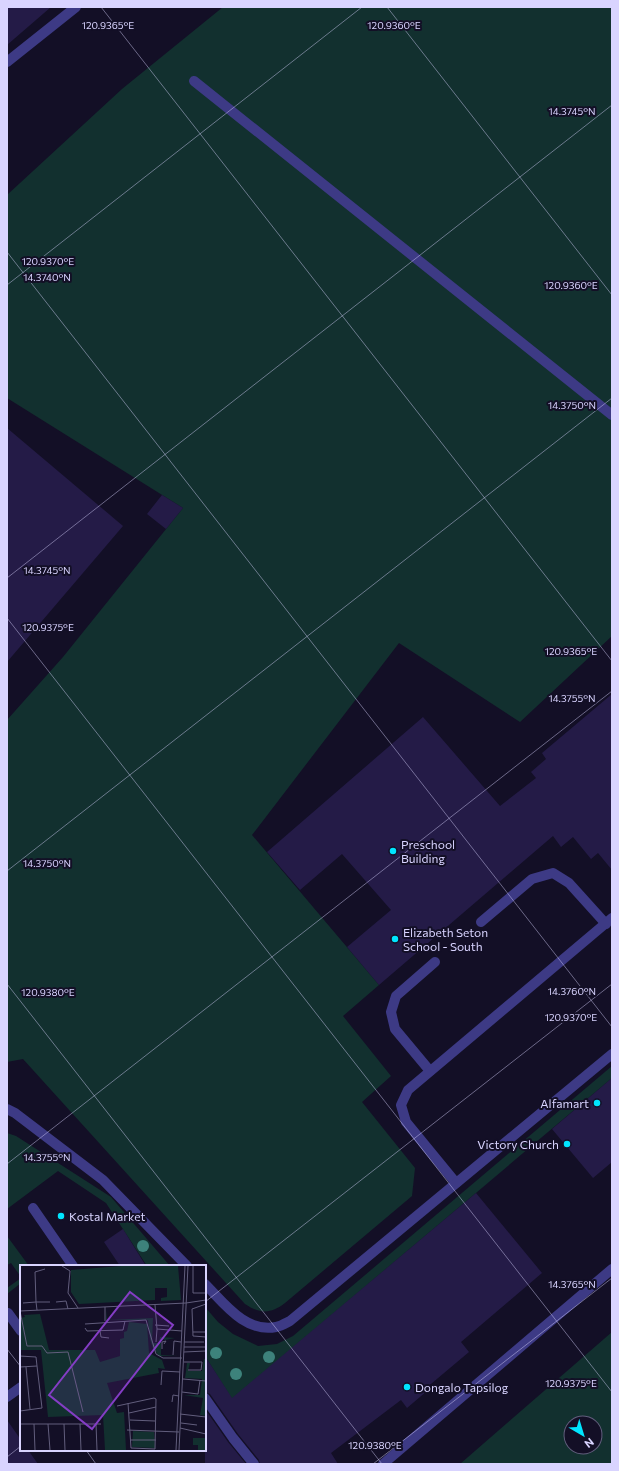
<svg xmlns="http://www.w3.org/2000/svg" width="619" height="1471" font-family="Commissioner,sans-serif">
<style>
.green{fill:#12302f;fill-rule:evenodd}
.building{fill:#241b47}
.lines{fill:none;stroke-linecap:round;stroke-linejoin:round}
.service{stroke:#3d3a85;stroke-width:10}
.minor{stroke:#3d3a85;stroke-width:10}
.tertiary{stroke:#3d3a85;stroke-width:10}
.tree{fill:#3d827b}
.ticks{fill:none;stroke:#d9d4ff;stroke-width:1;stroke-opacity:0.45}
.poi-dot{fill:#00e5ff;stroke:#130f26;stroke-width:1.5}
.labels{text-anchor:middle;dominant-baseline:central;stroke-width:4;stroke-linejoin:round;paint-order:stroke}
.poi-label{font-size:12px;fill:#d9d4ff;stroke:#130f26;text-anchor:start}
.inset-road{fill:none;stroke:#625e7d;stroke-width:1}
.view{fill:#843dc5;fill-opacity:0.15;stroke:#843dc5;stroke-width:2}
.inset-edge{fill:none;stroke:#d9d4ff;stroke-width:2}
.ticks-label{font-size:10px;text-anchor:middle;fill:#d9d4ff;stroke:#130f26;stroke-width:4;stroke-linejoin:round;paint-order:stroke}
</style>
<rect width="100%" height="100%" fill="#130f26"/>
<g class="green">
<path d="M223,7h389v629l-92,86 -121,-79 -147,192 127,150 -36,31 48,60 -29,26 53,66 -3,28 -127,107c-14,11 -25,11 -40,1l-222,-245 -16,3v-342l56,-63 120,-149 -176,-110v-203l115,-106z"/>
<polygon points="612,1066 612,1078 232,1399 205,1356 205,1307 218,1322 233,1334 258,1346 277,1344 293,1336"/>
<polygon points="7,1133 16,1136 111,1197 170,1266 147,1266 106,1203 58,1171 7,1209"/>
<polygon points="7,1236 29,1266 21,1266 21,1277 11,1263 7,1265"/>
<polygon points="21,1278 21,1283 7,1294 7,1288"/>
<path d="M612,1332v132h-152zM571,1423h24v24h-24z"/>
</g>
<g class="building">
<polygon points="7,7 51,7 7,45"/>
<polygon points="7,428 123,526 7,662"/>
<polygon points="162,495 183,508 166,529 147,514"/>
<polygon points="612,694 612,870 598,853 591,859 573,837 561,847 553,836 379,985 347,947 391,910 342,854 300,890 267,852 423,717 500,806 536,778 531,772 546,759 542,753"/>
<polygon points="612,1078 612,1162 593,1178 552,1129"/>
<polygon points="476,1193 542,1273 461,1342 469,1352 425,1389 427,1391 407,1408 401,1400 331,1453 338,1464 260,1464 259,1460 238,1434 210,1394 205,1392 205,1356 232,1398"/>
<polygon points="123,1229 146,1266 120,1266 104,1242"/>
<polygon points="205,1409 228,1442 246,1464 205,1464"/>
<polygon points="7,1420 21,1440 21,1450 28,1450 38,1464 7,1464"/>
</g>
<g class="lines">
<g class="service">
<polyline points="194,81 612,415"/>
<polyline points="481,922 532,879 553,873 569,883 606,924"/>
<polyline points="430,1071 395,1029 391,1012 396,996 435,962"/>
<polyline points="7,1109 15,1113 103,1180 187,1266"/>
<polyline points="456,1183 406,1122 401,1105 408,1090 612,918"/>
<polyline points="33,1208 73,1266"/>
<path d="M205,1284c19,19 40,49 71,43 5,-1 10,-4 14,-6l322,-267"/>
<polyline points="8,1313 21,1331"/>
<polyline points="7,1397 21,1387"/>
<polyline points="205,1398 233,1438 254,1464"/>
</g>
<polyline class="minor" points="7,62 76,7"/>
<polyline class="tertiary" points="383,1464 612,1269"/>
</g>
<g class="tree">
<circle cx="143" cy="1246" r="6"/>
<circle cx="216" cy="1353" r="6"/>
<circle cx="269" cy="1357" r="6"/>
<circle cx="236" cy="1374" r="6"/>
</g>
<path class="ticks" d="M101,7l511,654M387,7l225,288M7,252l605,775M7,285l355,-278M7,578l605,-473M7,618l605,774M7,871l605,-473M7,984l375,480M7,1164l605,-473M205,1302l407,-318M7,1349l14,18M86,1450l10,14M7,1457l14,-11M373,1464l239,-186"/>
<g class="poi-dot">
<circle cx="393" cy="851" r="4"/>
<circle cx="395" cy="939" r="4"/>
<circle cx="597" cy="1103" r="4"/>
<circle cx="567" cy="1144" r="4"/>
<circle cx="61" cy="1216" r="4"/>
<circle cx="407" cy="1387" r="4"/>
</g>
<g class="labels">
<g class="poi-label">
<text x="401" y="844">Preschool<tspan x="401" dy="14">Building</tspan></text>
<text x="403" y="932">Elizabeth Seton<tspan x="403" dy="14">School - South</tspan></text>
<text x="589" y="1103" text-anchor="end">Alfamart</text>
<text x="559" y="1144" text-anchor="end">Victory Church</text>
<text x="69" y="1216">Kostal Market</text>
<text x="415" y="1387">Dongalo Tapsilog</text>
</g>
</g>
<g transform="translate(20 1265)">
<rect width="186" height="186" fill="#130f26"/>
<path d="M101,1h57l3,34 -20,1v-3l6,-1v-9h-12v12l-76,4 -8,-12v-22zM86,45l1,10 46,-2 -1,25h7l1,-6 15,1 -10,2 -4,-2v17l17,1h-19l-6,-8 -3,-9 -2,-19h-42zM20,49l9,36h46l5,12 20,-6v-17l4,-1v-6l3,-1 2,-9 18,2 2,29 13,7 3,9 -7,-1 1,5 -52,10 10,30 7,-1 2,38h-21l-2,-35 -55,2 -7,-67h-21v-32l5,-1 -1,-2zM184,94h2v57l-6,-1 3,-17 -19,-3h16l2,-16 -17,-1 1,-7 1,-8h3l-2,8h14zM113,166l21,1 1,16 -23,-1zM162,173h24v12h-8v-5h-5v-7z" fill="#12302f"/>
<path class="inset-road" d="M42,1l8,5 -2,22 10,15M173,1v27h13M36,37l10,-1 2,8M3,38l13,-1 -1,-30 10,-3M186,39l-14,5 1,27 13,1M135,40l2,24 25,2M85,42v14M17,45l-1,-8h14M0,46l166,-8 20,-3M0,46l7,35h15l5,7 21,-1 15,60M65,59l61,-4 10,34 7,4h19M135,60l14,1M65,63l2,3 36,-1 2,-9M80,66l1,6 8,1M173,67h13M136,77l1,-13M164,77h20M164,82h22M142,84v-7l4,-1 -2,3M164,87l22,-1M153,90l1,-14 7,1M0,91l16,1 1,9 -17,1M164,97h18l-1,8h-13M6,102l4,42M163,114l23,2M141,120l1,-14 18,1M162,127l16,2 2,-14M152,137l1,-7 6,1M97,141l37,-8 2,1 -1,50 -24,-1 -3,-45M0,146l22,-3 -5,-42M109,148l27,-6M160,149l26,3M110,155l25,1M161,158l16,2M0,159h81M14,159l1,26M28,159l2,26M44,159l1,26M60,159l1,26M76,159l1,26M160,163l26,6M107,165l52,2M111,175h25M156,185l9,-184M159,185l9,-184"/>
<path class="view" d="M110,27l43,33 -81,104 -43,-34z"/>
<rect width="186" height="186" class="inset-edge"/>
</g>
<g class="ticks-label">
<text x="108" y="29">120.9365°E</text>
<text x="394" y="29">120.9360°E</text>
<text x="572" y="115">14.3745°N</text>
<text x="48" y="265">120.9370°E</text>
<text x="47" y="281">14.3740°N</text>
<text x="571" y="289">120.9360°E</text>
<text x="572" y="409">14.3750°N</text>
<text x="47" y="574">14.3745°N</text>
<text x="48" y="631">120.9375°E</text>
<text x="571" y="655">120.9365°E</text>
<text x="572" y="702">14.3755°N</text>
<text x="47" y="867">14.3750°N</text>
<text x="572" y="995">14.3760°N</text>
<text x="48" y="996">120.9380°E</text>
<text x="571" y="1021">120.9370°E</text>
<text x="47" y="1161">14.3755°N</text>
<text x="572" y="1288">14.3765°N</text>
<text x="571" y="1387">120.9375°E</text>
<text x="375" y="1449">120.9380°E</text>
</g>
<rect width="619" height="1471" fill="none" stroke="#d9d4ff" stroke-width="16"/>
<g transform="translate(583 1435) rotate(142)"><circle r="19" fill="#130f26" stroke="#625e7d"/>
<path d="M0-3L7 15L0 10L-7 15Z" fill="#00e5ff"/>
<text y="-6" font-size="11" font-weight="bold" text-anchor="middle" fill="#d9d4ff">N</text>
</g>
</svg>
